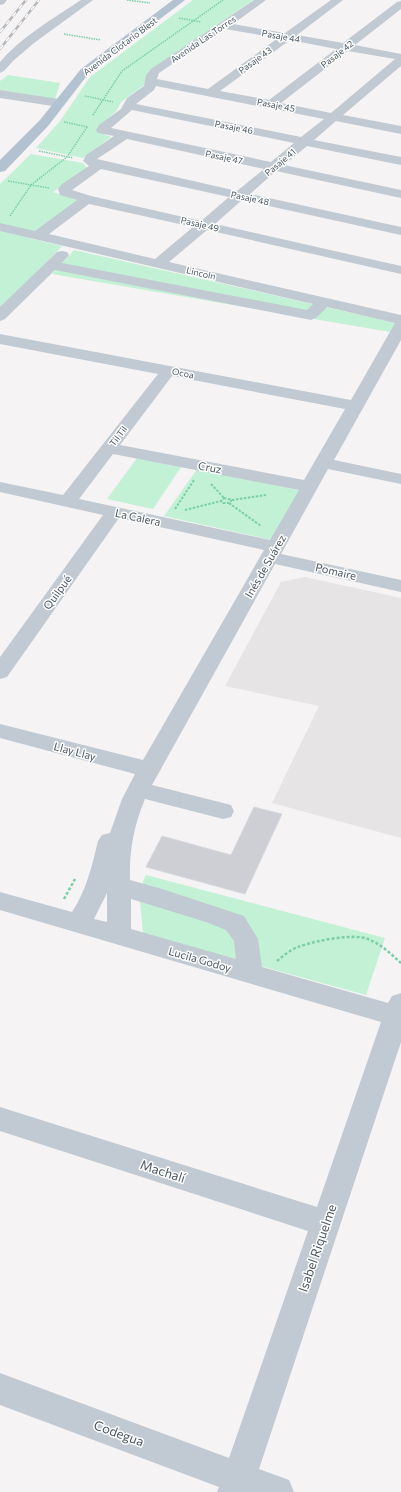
<svg xmlns="http://www.w3.org/2000/svg" width="401" height="1492" font-family="Commissioner,sans-serif">
<style>
.education{fill:#e6e4e5}
.green{fill:#c3f1d5}
.building{fill:#cdcfd5;stroke:#d7d9de}
.lines{fill:none;stroke-linecap:round;stroke-linejoin:round}
.path-far2{stroke:#7ad0a6;stroke-width:1.5;stroke-dasharray:1.5 1;stroke-linecap:butt}
.path-far1{stroke:#7ad0a6;stroke-width:2;stroke-dasharray:2.5 1.5;stroke-linecap:butt}
.path{stroke:#7ad0a6;stroke-width:2.5;stroke-dasharray:3 2;stroke-linecap:butt}
.minor{fill:#c1cad2;fill-rule:evenodd}
.major{fill:#b3c2d1;fill-rule:evenodd}
.rail-casing{stroke:#b5b8bd;stroke-width:2.5}
.rail{stroke:#fff;stroke-width:1.5;stroke-dasharray:5;stroke-linecap:butt}
.labels{text-anchor:middle;dominant-baseline:central;stroke-width:3;stroke-linejoin:round;paint-order:stroke}
.far-street-label{font-size:9px;fill:#4a5661;stroke:#fff}
.street-label{font-size:11px;fill:#4a5661;stroke:#fff}
.near-street-label{font-size:13px;fill:#4a5661;stroke:#fff}
</style>
<rect width="100%" height="100%" fill="#f5f3f3"/>
<polygon class="education" points="305,577 401,598 401,838 272,803 319,706 225,686 281,582"/>
<g class="green">
<polygon points="193,0 253,0 148,72 144,85 121,102 117,110 97,129 98,132 111,137 83,158 36,148 60,121 90,77"/>
<polygon points="8,75 60,83 55,99 0,90 0,81"/>
<polygon points="31,154 83,163 87,168 53,192 77,200 29,238 62,246 0,310 0,184"/>
<polygon points="74,250 396,323 390,332 52,274"/>
<polygon points="137,458 181,467 153,509 107,499"/>
<polygon points="198,468 302,491 272,540 164,516"/>
<polygon points="146,875 385,938 366,995 143,934 139,889"/>
</g>
<polygon class="building" points="254,807 282,814 245,894 146,867 162,836 231,855"/>
<g class="lines">
<g class="path-far2">
<polyline points="127,0 150,3"/>
<polyline points="179,18 201,22"/>
<polyline points="64,34 101,40"/>
<polyline points="85,96 113,102"/>
<polyline points="93,115 122,71 223,0"/>
<polyline points="64,122 88,127"/>
<polyline points="39,151 73,158"/>
<polyline points="8,181 49,188"/>
<polyline points="10,216 31,185 67,157 87,127"/>
</g>
<g class="path-far1">
<polyline points="211,484 224,498"/>
<polygon points="224,498 232,500 229,503 223,503 221,501"/>
<polyline points="232,500 266,495"/>
<polyline points="229,503 261,526"/>
<polyline points="175,509 194,480"/>
<polyline points="185,510 221,501"/>
</g>
<g class="path">
<polyline points="64,899 75,879"/>
<path d="M277,961c6,-5 13,-11 21,-14 16,-6 54,-14 70,-8 13,5 23,15 33,24"/>
</g>
<g class="minor">
<polygon points="0,0 7,0 4,4 0,5"/>
<path d="M81,0h12l-59,43 -21,18 -9,10 -4,2v-11c22,-26 53,-43 81,-62z"/>
<path d="M254,0h12l-33,24 52,9 46,-33h12l-46,35 46,8 54,-41 4,-1v8l-46,36 46,9v12l-58,49 58,11v8l-65,-13 -22,19 87,17v8l-94,-19 -23,19 117,25v8l-125,-27 -26,23 151,33v8l-159,-35 -27,24 186,42v8l-194,-44 -38,32 232,53v25l-67,120 67,14v10l-73,-15 -47,85 120,26v12l-126,-28 -123,221 79,20 3,6 -3,6 -8,2 -78,-20c-11,26 -16,52 -15,81l32,9 82,27 14,23 4,28 126,36 4,-7 9,-3v49l-142,427 30,11 5,12h-77l2,-5 -219,-82v-32l229,85 79,-227 -308,-100v-24l317,100 64,-185 -381,-112v-18l72,20c14,-21 20,-46 26,-71l4,-6 8,-2 12,-34 13,-25 -135,-36v-14l143,36 121,-210 -145,-32 -112,159 -7,2v-22l103,-142 -103,-23v-10l63,13 95,-121 -158,-30v-10l351,66 44,-77 -68,-16 -11,11 -5,2 -256,-50 -50,49 -5,2v-14l57,-55 5,-1 5,1 2,3 -7,8 245,47 6,-6 -313,-73v-8l35,8 42,-31 -17,-5 -2,-6 4,-5 27,-18 -6,-5 3,-6 28,-19 -16,-3 -2,-3 3,-5 22,-16 6,-11 17,-12 2,-11 5,-6zM225,29l53,9 -70,51 -51,-10 2,-6zM290,40l46,9 -67,51 -49,-9zM348,51l47,8 -64,54 -50,-10zM156,86l168,33 -23,18 -165,-33 18,-14zM132,110l162,33 -23,19 -160,-34zM127,139l137,30 -27,22 -140,-32zM101,169l128,28 -28,24 -110,-25 -19,-6zM89,204l104,23 -38,32 -106,-25zM172,376l173,33 -41,71 -184,-35zM113,454l186,36 -29,50 -191,-41zM107,893v29l-13,-3zM131,899l75,23 20,8 8,11 2,18 -105,-30z"/>
<polygon points="0,90 59,99 63,100 65,103 63,106 59,107 0,98"/>
</g>
<polygon class="major" points="173,0 185,0 89,73 48,126 5,171 0,172 0,160 40,120 81,69"/>
<defs>
<g id="rail">
<polyline points="0,32 26,0"/>
<polyline points="0,49 39,0"/>
</g>
</defs>
<use href="#rail" class="rail-casing"/>
<use href="#rail" class="rail"/>
</g>
<g class="labels">
<g class="far-street-label">
<text transform="translate(281 36) rotate(10)">Pasaje 44</text>
<text transform="translate(203 39) rotate(-34)">Avenida Las Torres</text>
<text transform="translate(120 46) rotate(-37)">Avenida Clotario Blest</text>
<text transform="translate(337 54) rotate(-38)">Pasaje 42</text>
<text transform="translate(255 60) rotate(-36)">Pasaje 43</text>
<text transform="translate(276 105) rotate(11)">Pasaje 45</text>
<text transform="translate(234 127) rotate(11)">Pasaje 46</text>
<text transform="translate(224 157) rotate(12)">Pasaje 47</text>
<text transform="translate(280 162) rotate(-40)">Pasaje 41</text>
<text transform="translate(250 198) rotate(12)">Pasaje 48</text>
<text transform="translate(200 224) rotate(13)">Pasaje 49</text>
<text transform="translate(201 273) rotate(13)">Lincoln</text>
<text transform="translate(183 373) rotate(11)">Ocoa</text>
<text transform="translate(118 436) rotate(-53)">Til Til</text>
</g>
<g class="street-label">
<text transform="translate(210 467) rotate(11)">Cruz</text>
<text transform="translate(138 517) rotate(12)">La Calera</text>
<text transform="translate(265 566) rotate(-60)">Inés de Suárez</text>
<text transform="translate(336 571) rotate(13)">Pomaire</text>
<text transform="translate(57 592) rotate(-54)">Quilpué</text>
<text transform="translate(75 751) rotate(15)">Llay Llay</text>
<text transform="translate(200 959) rotate(16)">Lucila Godoy</text>
</g>
<g class="near-street-label">
<text transform="translate(163 1171) rotate(18)">Machalí</text>
<text transform="translate(317 1248) rotate(-71)">Isabel Riquelme</text>
<text transform="translate(119 1433) rotate(20)">Codegua</text>
</g>
</g>
</svg>
